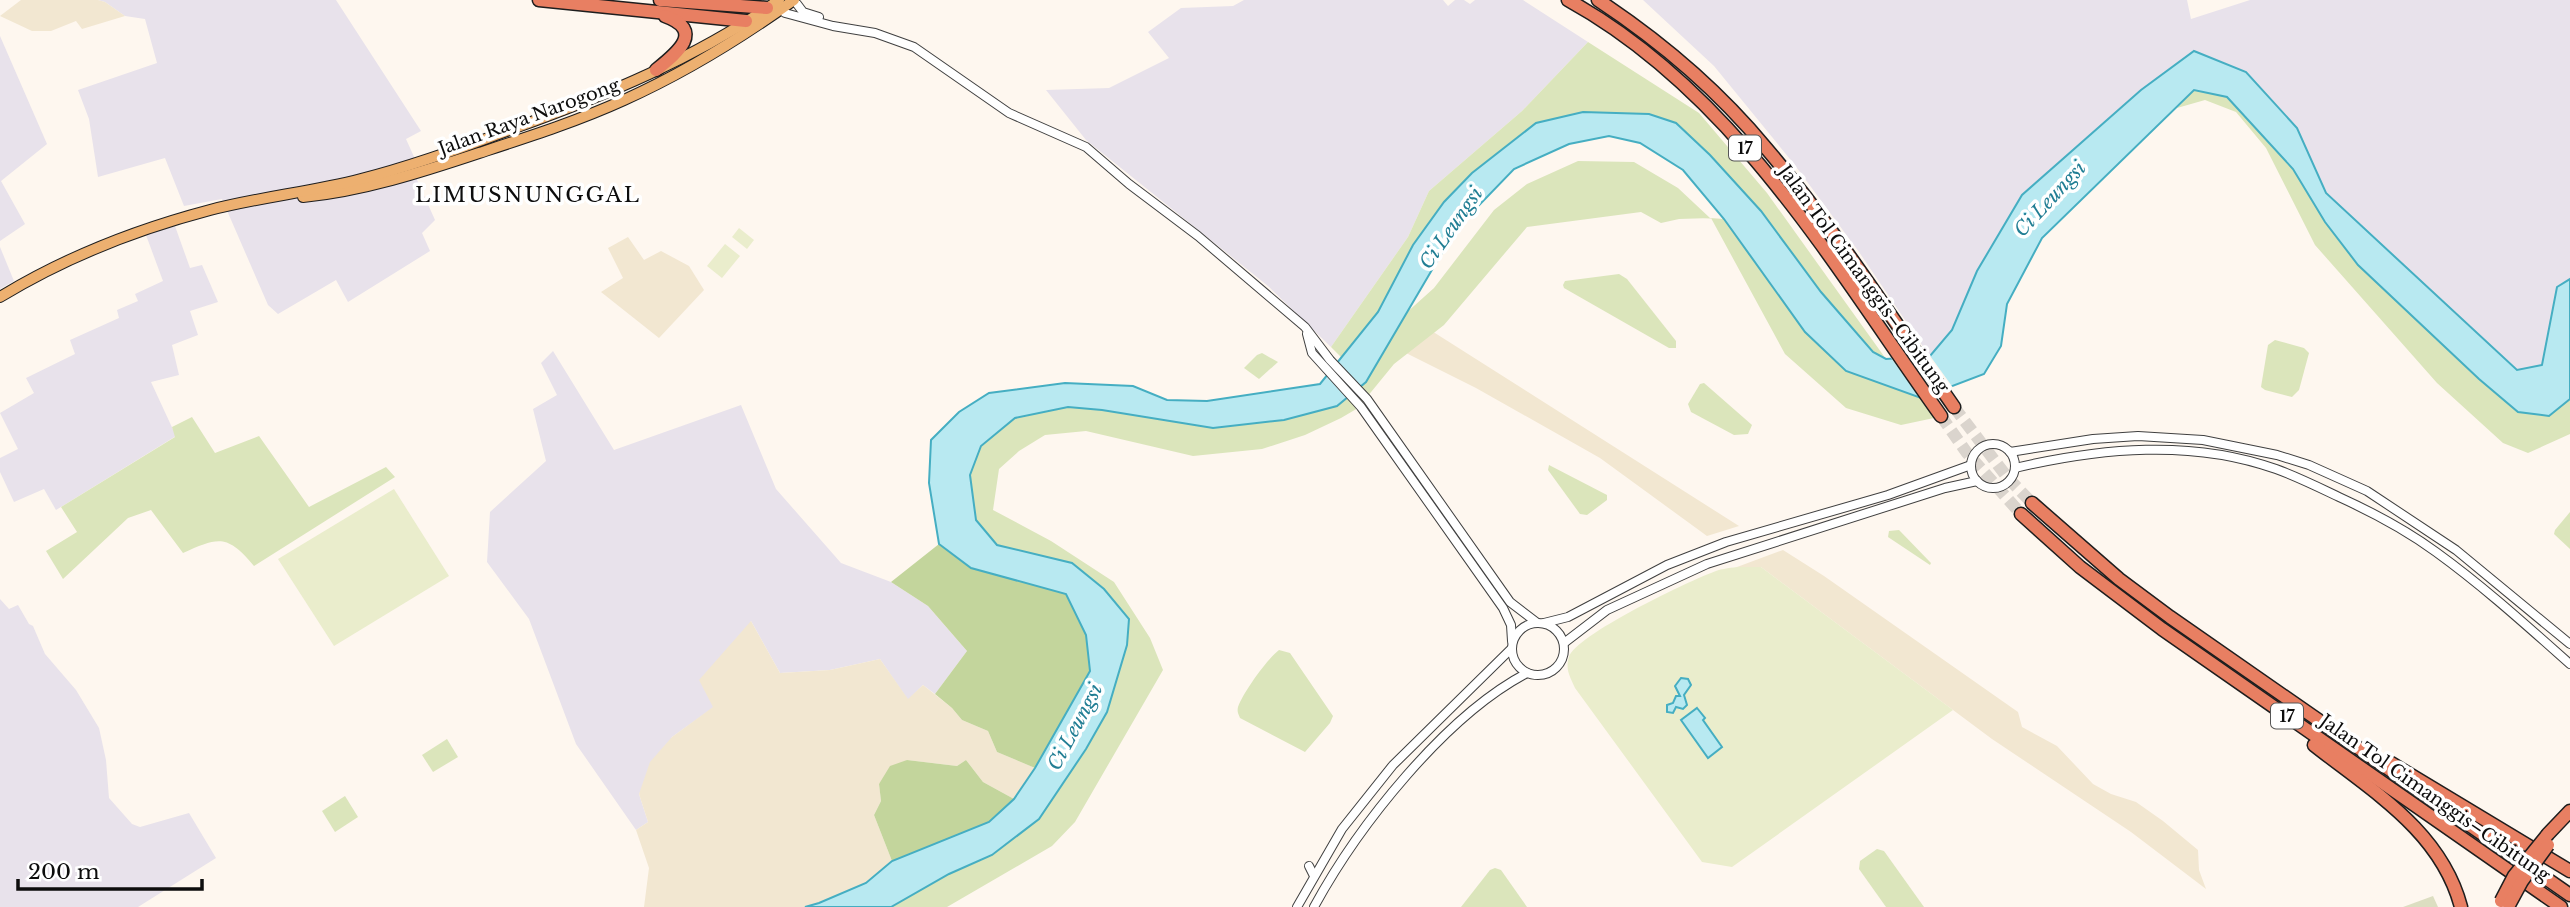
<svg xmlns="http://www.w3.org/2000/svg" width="2570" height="907" font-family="'Libre Baskerville',serif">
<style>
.industrial{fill:#e8e2eb}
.farmland{fill:#f2e7d1}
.green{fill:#dbe5bb}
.forest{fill:#c3d59c}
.cemetery{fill:#dcdec1}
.pitch{fill:#eaedcc}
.water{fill:#b8e9f1;stroke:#45aec2;stroke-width:2}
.pier{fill:#fef7ef}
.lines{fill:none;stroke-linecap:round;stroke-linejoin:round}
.highway-tunnel{stroke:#dad4cd;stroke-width:12;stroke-dasharray:12 6;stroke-linecap:butt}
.minor-casing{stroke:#404040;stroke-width:10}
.major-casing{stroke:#1e1e1e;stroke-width:12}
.highway-casing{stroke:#1e1e1e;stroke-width:15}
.minor{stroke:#fff;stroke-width:8}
.major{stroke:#edb070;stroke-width:10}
.highway{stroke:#e87f62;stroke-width:12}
.highway-bridge-casing{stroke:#1e1e1e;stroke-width:15;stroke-linecap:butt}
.highway-bridge{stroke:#e87f62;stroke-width:12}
.labels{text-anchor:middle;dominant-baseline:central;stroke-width:7;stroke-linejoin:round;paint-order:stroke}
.shield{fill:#fff;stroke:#565656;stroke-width:2}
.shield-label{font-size:16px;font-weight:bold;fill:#0d0d0d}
.street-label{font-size:18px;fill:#0d0d0d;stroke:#fff}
.water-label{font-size:19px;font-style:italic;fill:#217e94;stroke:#fff}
.quarter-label{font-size:21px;letter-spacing:2px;fill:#0d0d0d;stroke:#fff}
</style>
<rect width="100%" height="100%" fill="#fef7ef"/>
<g class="industrial">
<polygon points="98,0 336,0 421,131 406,139 415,159 409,162 435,220 422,233 430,251 348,302 336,280 278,314 268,305 222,199 184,206 165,158 98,177 89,119 78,90 157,63 145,19 125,16 105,2"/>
<polygon points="1244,0 1443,0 1448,6 1455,0 1464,0 1470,4 1475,0 1523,0 1588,42 1522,111 1429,191 1408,237 1331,347 1268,286 1086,140 1046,90 1109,88 1169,58 1148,32 1181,8 1233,6"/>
<polygon points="1643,0 2187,0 2191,19 2250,0 2570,0 2570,279 2557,287 2542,365 2517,370 2326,193 2297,128 2194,51 2141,90 2022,195 1977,271 1952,330 1930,357 1859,252 1794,164 1714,66"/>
<polygon points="0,36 47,144 1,181 25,224 0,241"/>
<polygon points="175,226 190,268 202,265 218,302 190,311 198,335 172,345 179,375 151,382 176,436 56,510 44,489 14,502 0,472 0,458 18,449 0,413 34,393 26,378 75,354 70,340 119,318 117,310 138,301 135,294 163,281 146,235"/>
<polygon points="0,247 14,281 0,289"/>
<polygon points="553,351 614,450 741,405 776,489 841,563 891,582 928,606 967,651 935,694 923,685 908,700 880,659 830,670 780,673 751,621 714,707 672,737 639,794 648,822 636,830 576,744 529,619 487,562 490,512 546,461 533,409 557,395 541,363"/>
<polygon points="0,599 9,609 18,605 29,624 33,626 45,654 76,690 99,728 106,760 109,798 132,824 140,827 189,813 216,858 138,907 0,907"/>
</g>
<g class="farmland">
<polygon points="21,0 98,0 105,2 125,16 82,29 76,21 51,31 32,31 0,16"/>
<polygon points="628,237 644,260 661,251 689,266 704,290 659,338 601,292 623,278 608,248"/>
<polygon points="1405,314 1739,526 1707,536 1600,458 1476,388 1388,344"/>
<polygon points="1783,550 1824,576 2018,712 2022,727 2057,746 2093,784 2111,794 2136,802 2163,821 2198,850 2199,870 2206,889 2131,832 1992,739 1761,567 1737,567"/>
<polygon points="751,621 780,673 830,670 880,659 908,699 923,685 952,708 962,720 988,731 997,752 1035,768 1014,799 983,782 966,760 957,766 907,760 879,784 881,801 874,815 892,861 866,883 819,903 805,907 644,907 649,868 636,830 648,822 639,794 650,762 672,737 713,707 699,680"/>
</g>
<g class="green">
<polygon points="1588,42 1699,113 1767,193 1886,359 1873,352 1821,292 1761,211 1648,114 1583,112 1536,123 1472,173 1444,202 1413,245 1378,312 1341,357 1331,347 1408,237 1429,191 1522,111"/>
<polygon points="2194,90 2227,97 2293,169 2358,265 2479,379 2549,416 2570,399 2570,434 2528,453 2503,443 2437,383 2315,245 2266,148 2236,112 2205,100 2177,108"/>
<polygon points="1578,161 1634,162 1678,188 1710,218 1724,219 1805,332 1846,370 1921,398 1934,418 1901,425 1846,408 1785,354 1711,218 1679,219 1661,223 1641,212 1527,227 1444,325 1394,364 1358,408 1341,418 1305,435 1262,449 1193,456 1086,431 1045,435 1019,451 999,469 993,510 1051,541 1114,582 1150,638 1163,670 1075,822 1052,846 947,907 891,907 949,874 992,855 1086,749 1107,712 1127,645 1104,589 1072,563 997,545 976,520 970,475 981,446 1015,418 1068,407 1102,410 1213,428 1366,382 1405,314 1434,288 1494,210 1527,184"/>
<polygon points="1619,274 1627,279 1676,341 1676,348 1669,348 1564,288 1563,285 1565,281"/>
<polygon points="2275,340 2304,348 2309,353 2299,390 2292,397 2265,390 2261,387 2268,345"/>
<polygon points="1262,353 1278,362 1259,379 1244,368 1257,355"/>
<polygon points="1704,383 1752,425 1748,434 1734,435 1691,412 1688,404 1700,384"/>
<path d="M192,417l23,36 44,-17 50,71 77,-40 9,10 -141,89c-27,-32 -35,-29 -71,-13l-32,-43 -23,8 -65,61 -17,-28 31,-19 -16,-25 114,-70 -3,-10z"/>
<polygon points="1549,465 1607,495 1607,500 1587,515 1580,514 1548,470"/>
<polygon points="2570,512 2570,549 2554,534 2555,530"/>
<polygon points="1899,530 1931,563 1930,565 1888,537 1889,531"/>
<path d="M1279,650l11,3 43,63 -3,7 -25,29 -65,-34c-2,-5 -3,-6 -2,-11 5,-14 29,-48 41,-57z"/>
<polygon points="447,739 458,757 433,772 422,755"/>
<polygon points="345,796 358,817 335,832 322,811"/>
<polygon points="1877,849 1884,851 1924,907 1886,907 1859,869 1860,861"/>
<polygon points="1495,868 1501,870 1527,907 1461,907 1490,870"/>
</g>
<g class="forest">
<polygon points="939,544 971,568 1066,594 1086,635 1090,671 1035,768 997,752 988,731 962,720 952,708 935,694 967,651 928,606 891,582"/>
<polygon points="907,760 957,766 966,760 983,782 1014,799 989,822 892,861 874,815 881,801 879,784 890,766"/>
</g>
<polygon class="cemetery" points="2433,896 2438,907 2403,907"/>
<g class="pitch">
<polygon points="739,228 754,240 747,249 732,237"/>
<polygon points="725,244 740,256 722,278 707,266"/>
<polygon points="394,489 449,576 334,646 278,559"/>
<path d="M1737,567h24l192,143 -221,157 -30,-5 -127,-174c-5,-11 -10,-19 -6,-31 7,-22 116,-74 142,-84 8,-4 18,-5 26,-6z"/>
</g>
<g class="water">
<polygon points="2194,51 2246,72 2297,128 2326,193 2517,370 2542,365 2557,287 2570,279 2570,399 2549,416 2518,412 2479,379 2358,265 2325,222 2293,169 2227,97 2194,90 2042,238 2007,304 2001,346 1984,374 1921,398 1846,371 1805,332 1724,219 1683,170 1640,143 1609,136 1569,144 1514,169 1456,229 1366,382 1337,406 1284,420 1213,428 1102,410 1068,407 1015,418 981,446 970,475 976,520 997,545 1072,563 1104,589 1129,619 1127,645 1107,712 1086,749 1039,819 992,855 949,874 891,907 805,907 819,903 866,883 892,861 989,822 1014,799 1035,768 1090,671 1086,635 1066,594 971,568 939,544 929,483 931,440 959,412 989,393 1065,383 1133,386 1167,400 1207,401 1320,384 1378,312 1413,245 1444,202 1472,173 1536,123 1583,112 1649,114 1676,123 1710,155 1761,211 1821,292 1873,352 1886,359 1930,356 1952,330 1977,271 2022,195 2141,90"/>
<polygon points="1681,678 1688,679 1691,685 1684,695 1687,705 1683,709 1676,707 1673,713 1667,712 1667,705 1673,703 1676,696 1680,696 1675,686"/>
<polygon points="1697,708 1705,718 1703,720 1722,747 1708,758 1681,720"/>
</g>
<polygon class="pier" points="1928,353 1954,389 1922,401 1889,355"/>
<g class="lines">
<g class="highway-tunnel">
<polyline points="1954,407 2007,477 2032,503"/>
<polyline points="1941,416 1967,453 2021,514"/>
</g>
<defs>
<g id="minor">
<polyline points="797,4 803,12 819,17"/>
<polyline points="785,13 833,26 875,33 914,47 1009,113 1086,147 1129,184 1198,236 1305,327 1330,360 1367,399 1510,602 1536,622"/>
<polyline points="1307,334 1312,353 1361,407 1503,608 1511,625 1512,641"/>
<circle cx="1993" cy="466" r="22"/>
<polyline points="2010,452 2093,439 2138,436 2203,440 2277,455 2309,465 2367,491 2456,550 2570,644"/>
<path d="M2015,468c85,-20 177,-29 261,1 22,8 42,18 63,28 33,15 67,33 97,55 47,34 90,73 134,112"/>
<circle cx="1538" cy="649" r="26"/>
<polyline points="1544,623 1568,617 1667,565 1726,542 1888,495 1971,465"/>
<polyline points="1564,643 1607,610 1707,564 1945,488 1977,481"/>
<polyline points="1309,866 1314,876"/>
<polyline points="1297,907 1342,829 1393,765 1511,649"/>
<path d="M1314,907c44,-81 131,-191 213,-234"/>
</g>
<g id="major">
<path d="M303,197c60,-6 119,-25 176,-44 49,-16 99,-32 145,-53 60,-27 117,-62 170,-100"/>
<path d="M0,297c64,-39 138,-68 210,-87 50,-13 101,-18 151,-31 51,-13 101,-31 151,-50 92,-33 187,-72 267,-129"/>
</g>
<g id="highway">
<polyline points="539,0 746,21"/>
<polyline points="660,0 767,8"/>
<path d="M1568,0c167,92 266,266 373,416"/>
<path d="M1598,0c62,41 120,90 168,148 69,81 127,172 188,259"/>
<path d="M656,70c20,-16 50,-39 9,-54"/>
<polyline points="2032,503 2119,579 2170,617 2570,895"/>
<polyline points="2021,514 2080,567 2162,629 2561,907"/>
<path d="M2314,745c58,46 127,86 147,162"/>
<polyline points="2391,763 2570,871"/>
<polyline points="2548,834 2570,811"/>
</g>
</defs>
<use href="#minor" class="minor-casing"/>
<use href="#major" class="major-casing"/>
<use href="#highway" class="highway-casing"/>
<use href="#minor" class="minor"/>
<use href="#major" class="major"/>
<use href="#highway" class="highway"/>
<defs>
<g id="highway-bridge">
<polyline points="2501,901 2514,876 2548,834"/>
<polyline points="2509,905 2522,881 2548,845"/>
</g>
</defs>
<use href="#highway-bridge" class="highway-bridge-casing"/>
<use href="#highway-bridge" class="highway-bridge"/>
</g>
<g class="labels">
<g class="shield">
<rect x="1729" y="135.5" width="32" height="25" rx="5"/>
<rect x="2271" y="703.5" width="32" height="25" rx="5"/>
</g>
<g class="shield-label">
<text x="1745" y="148">17</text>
<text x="2287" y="716">17</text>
</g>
<g class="street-label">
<text transform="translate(529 117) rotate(-20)">Jalan Raya Narogong</text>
<text transform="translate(1864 279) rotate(54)">Jalan Tol Cimanggis–Cibitung</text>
<text transform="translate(2435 798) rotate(35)">Jalan Tol Cimanggis–Cibitung</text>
</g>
<g class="water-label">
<text transform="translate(2050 199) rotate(-47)">Ci Leungsi</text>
<text transform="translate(1451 228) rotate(-55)">Ci Leungsi</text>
<text transform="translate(1075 727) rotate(-62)">Ci Leungsi</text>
</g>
<g class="quarter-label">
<text x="528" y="195">LIMUSNUNGGAL</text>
</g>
</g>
<path d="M18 879v10h184v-10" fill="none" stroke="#0d0d0d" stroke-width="3.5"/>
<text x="28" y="879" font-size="21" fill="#0d0d0d" stroke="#ffffff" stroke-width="5" paint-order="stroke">200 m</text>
</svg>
